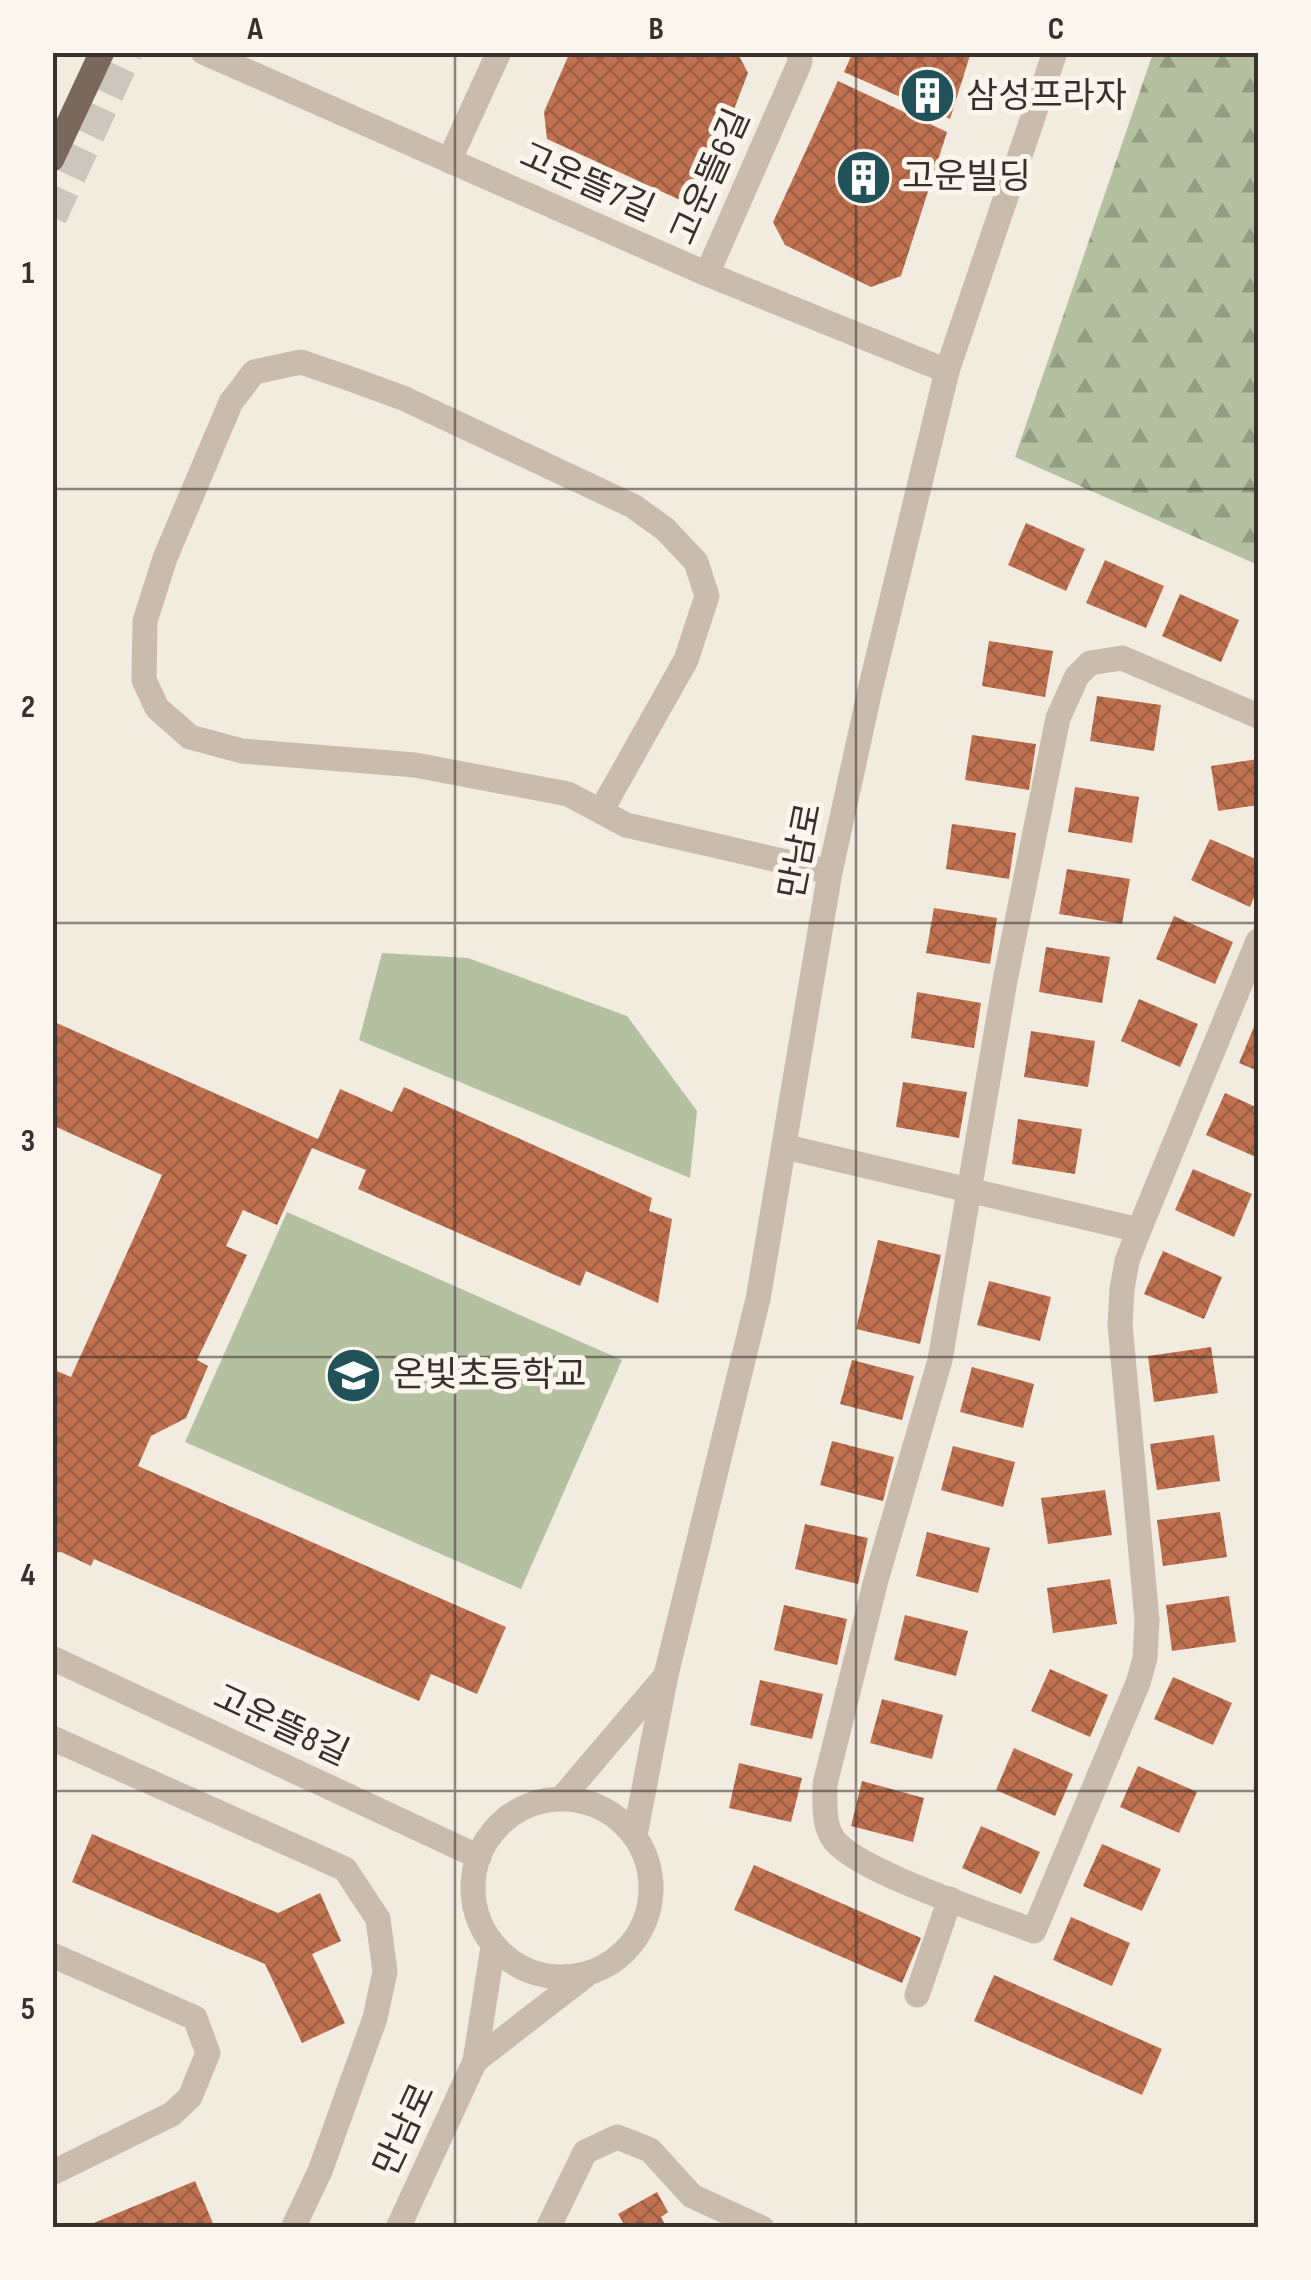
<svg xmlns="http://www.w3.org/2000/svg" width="1311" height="2280" font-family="'Sofia Sans Condensed','Noto Sans KR',sans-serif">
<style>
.green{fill:#b4c1a1}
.forest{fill:url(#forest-firs)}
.building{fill:url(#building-cross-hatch)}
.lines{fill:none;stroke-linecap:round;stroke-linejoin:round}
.highway-tunnel{stroke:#cdc6bc;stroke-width:30;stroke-dasharray:30 15;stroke-linecap:butt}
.minor{stroke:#cabcac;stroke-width:25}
.major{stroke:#7a685d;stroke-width:25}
.grid{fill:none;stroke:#39302b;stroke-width:2.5;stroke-opacity:0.55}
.labels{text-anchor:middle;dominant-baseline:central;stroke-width:10;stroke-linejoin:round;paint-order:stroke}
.poi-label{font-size:35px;fill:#39302b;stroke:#faf5ed;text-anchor:start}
.street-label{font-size:35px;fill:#39302b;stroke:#faf5ed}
.neatline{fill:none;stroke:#39302b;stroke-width:4}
.grid-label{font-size:32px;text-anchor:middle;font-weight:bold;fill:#39302b}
</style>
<defs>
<pattern id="forest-firs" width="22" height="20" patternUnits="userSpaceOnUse" patternTransform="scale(2.5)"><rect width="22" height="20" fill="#b4c1a1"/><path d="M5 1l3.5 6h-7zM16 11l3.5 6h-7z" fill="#939d83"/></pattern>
<pattern id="building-cross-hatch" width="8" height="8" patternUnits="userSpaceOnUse" patternTransform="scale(2.5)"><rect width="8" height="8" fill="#c07250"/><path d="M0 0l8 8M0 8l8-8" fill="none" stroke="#9d5e43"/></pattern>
</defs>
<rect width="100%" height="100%" fill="#f2ebe0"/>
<g class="green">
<polygon points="382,953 468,958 627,1016 697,1111 690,1178 359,1040"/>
<polygon points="287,1212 622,1360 521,1589 185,1442"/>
</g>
<polygon class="forest" points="1153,53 1258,53 1258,565 1015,457"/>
<g class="building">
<polygon points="570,52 737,52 748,73 704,187 680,200 547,139 544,112"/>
<polygon points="853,52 971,52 950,119 844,72"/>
<polygon points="838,81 947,132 901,276 871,287 785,245 773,222"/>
<polygon points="1026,523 1085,549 1066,591 1008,565"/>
<polygon points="1105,560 1164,586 1146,628 1086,603"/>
<polygon points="1180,594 1239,620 1221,662 1162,636"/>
<polygon points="989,641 1053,651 1045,697 982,686"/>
<polygon points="1097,696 1161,705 1154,751 1090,741"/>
<polygon points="972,735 1036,744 1029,790 965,780"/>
<polygon points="1258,759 1258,805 1218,811 1211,766"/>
<polygon points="1075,787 1139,797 1132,843 1068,832"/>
<polygon points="952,824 1016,833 1009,879 946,869"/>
<polygon points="1210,839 1258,860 1258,888 1250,907 1191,880"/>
<polygon points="1067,869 1130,879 1122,924 1059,914"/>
<polygon points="934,908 997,918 990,964 926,953"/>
<polygon points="1174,916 1233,942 1215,984 1156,959"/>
<polygon points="1046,947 1110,957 1102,1003 1039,992"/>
<polygon points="917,992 981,1003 974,1048 911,1038"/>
<polygon points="1139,999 1198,1024 1180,1067 1121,1041"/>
<polygon points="1258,1017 1258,1071 1239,1063"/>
<polygon points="52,1021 318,1139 340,1089 392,1112 404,1087 652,1198 649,1211 672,1219 658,1303 586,1271 580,1286 358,1189 366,1170 312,1148 277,1225 243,1210 226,1246 247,1255 197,1360 208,1366 186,1418 151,1436 138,1466 506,1627 477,1694 431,1674 419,1701 94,1559 91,1566 61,1552 52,1553 52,1369 71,1377 162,1175 52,1125"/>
<polygon points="1031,1031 1095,1041 1088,1087 1024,1077"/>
<polygon points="903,1082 967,1092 959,1138 896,1127"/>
<polygon points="1225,1093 1258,1108 1258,1158 1206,1135"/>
<polygon points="1018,1119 1082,1129 1075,1174 1012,1164"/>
<polygon points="1193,1169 1252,1194 1234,1237 1175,1210"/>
<polygon points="878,1240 941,1255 920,1344 856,1329"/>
<polygon points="1163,1251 1222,1277 1204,1319 1144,1294"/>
<polygon points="989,1281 1051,1297 1040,1341 977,1325"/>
<polygon points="1211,1347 1218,1393 1154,1402 1148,1356"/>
<polygon points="852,1360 914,1376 902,1420 840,1404"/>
<polygon points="972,1367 1034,1384 1023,1428 960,1412"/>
<polygon points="1214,1435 1220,1481 1157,1490 1150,1444"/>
<polygon points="832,1441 894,1457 883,1501 820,1485"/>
<polygon points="953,1446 1015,1462 1003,1507 941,1490"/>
<polygon points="1105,1490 1112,1535 1048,1544 1041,1498"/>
<polygon points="1220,1512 1227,1557 1163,1566 1157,1520"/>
<polygon points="805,1524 868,1538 858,1584 795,1569"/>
<polygon points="927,1532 990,1548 978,1593 916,1576"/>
<polygon points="1110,1579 1117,1624 1053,1633 1047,1588"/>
<polygon points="1229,1596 1236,1642 1172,1651 1166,1605"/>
<polygon points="784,1605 847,1619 837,1665 774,1650"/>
<polygon points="905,1615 968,1631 956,1676 894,1660"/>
<polygon points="1050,1669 1108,1695 1090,1737 1031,1711"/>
<polygon points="1173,1677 1232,1703 1213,1745 1154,1719"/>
<polygon points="760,1680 823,1694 812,1739 750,1725"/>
<polygon points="882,1699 943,1715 932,1759 870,1743"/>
<polygon points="1014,1748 1073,1774 1055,1816 996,1790"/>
<polygon points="739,1763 802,1778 791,1822 729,1808"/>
<polygon points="1138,1766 1197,1792 1179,1833 1120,1807"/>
<polygon points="862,1781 924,1798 913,1842 851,1826"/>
<polygon points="981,1826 1040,1852 1021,1894 962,1868"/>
<polygon points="92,1834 278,1913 320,1893 341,1941 312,1954 345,2023 302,2043 265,1964 72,1882"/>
<polygon points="1102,1844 1161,1869 1142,1911 1083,1886"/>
<polygon points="754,1865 921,1938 902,1983 734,1910"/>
<polygon points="1071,1917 1130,1943 1112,1986 1053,1960"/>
<polygon points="994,1975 1162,2049 1142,2095 974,2021"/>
<polygon points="195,2181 215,2228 84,2228 84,2227"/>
<polygon points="657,2192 668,2212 661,2217 667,2228 626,2228 618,2214"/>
</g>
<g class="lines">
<polyline class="highway-tunnel" points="52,217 128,52"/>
<g class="minor">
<polyline points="203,52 707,274 947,371"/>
<polyline points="449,161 499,52"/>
<polyline points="707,274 800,62 799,52"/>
<path d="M1258,716l-136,-58 -32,5 -13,13 -19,42 -53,263 -65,379 -64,220 -51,204c0,17 -2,37 7,53 19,33 161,78 202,94l104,-248 7,-25 2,-38 -27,-296 2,-35 5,-28 12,-31 119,-289"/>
<polyline points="601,811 686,660 707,596 696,562 665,529 633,506 403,398 348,378 301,362 254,372 231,402 165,558 145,621 144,680 157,708 190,737 242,751 415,765 568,794 626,825 830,872"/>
<polyline points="786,1147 1139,1230"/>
<polyline points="52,1658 479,1857"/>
<polyline points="52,1738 345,1869 378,1919 385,1972 375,2018 320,2171 293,2228"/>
<polyline points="562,1798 663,1679"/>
<circle cx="562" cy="1888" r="89"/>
<polyline points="635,1835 666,1675 758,1299 830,872 870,690 947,371 1055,52"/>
<polyline points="52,1955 195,2018 208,2053 190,2097 172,2114 52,2173"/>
<polyline points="917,1995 950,1899"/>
<polyline points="475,2061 586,1975"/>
<polyline points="398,2228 475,2061 493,1947"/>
<polyline points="548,2228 585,2152 617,2137 650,2150 692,2196 762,2228"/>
</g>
<polyline class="major" points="52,159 102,52"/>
</g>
<path class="grid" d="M455,52v2176M856,52v2176M52,489h1206M52,923h1206M52,1357h1206M52,1791h1206"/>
<defs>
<symbol id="building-disc" viewBox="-11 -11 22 22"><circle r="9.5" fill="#225259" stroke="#faf5ed"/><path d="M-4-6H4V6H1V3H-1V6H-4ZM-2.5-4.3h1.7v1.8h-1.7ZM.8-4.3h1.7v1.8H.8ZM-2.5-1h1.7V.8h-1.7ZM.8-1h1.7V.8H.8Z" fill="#fff"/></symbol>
<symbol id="school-disc" viewBox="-11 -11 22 22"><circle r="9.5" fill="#225259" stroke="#faf5ed"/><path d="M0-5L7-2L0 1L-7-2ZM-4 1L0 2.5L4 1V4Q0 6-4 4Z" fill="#fff"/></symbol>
</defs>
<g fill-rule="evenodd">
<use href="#building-disc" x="896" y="64" width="63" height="63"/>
<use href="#building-disc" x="832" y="146" width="63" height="63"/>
<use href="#school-disc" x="322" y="1344" width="63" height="63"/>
</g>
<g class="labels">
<g class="poi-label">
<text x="966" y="96">삼성프라자</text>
<text x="902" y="177">고운빌딩</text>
<text x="393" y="1375">온빛초등학교</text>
</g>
<g class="street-label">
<text transform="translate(711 177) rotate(-66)">고운뜰6길</text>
<text transform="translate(587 183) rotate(24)">고운뜰7길</text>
<text transform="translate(801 851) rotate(-79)">만남로</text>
<text transform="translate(281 1726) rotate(25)">고운뜰8길</text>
<text transform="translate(405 2130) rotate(-65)">만남로</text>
</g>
</g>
<rect width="1311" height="2280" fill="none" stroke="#faf5ed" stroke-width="110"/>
<rect x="55" y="55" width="1201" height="2170" class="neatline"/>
<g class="grid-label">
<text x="255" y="39">A</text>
<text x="656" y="39">B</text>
<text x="1056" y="39">C</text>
<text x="28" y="283">1</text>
<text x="28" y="717">2</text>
<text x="28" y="1151">3</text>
<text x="28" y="1585">4</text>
<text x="28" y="2019">5</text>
</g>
</svg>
